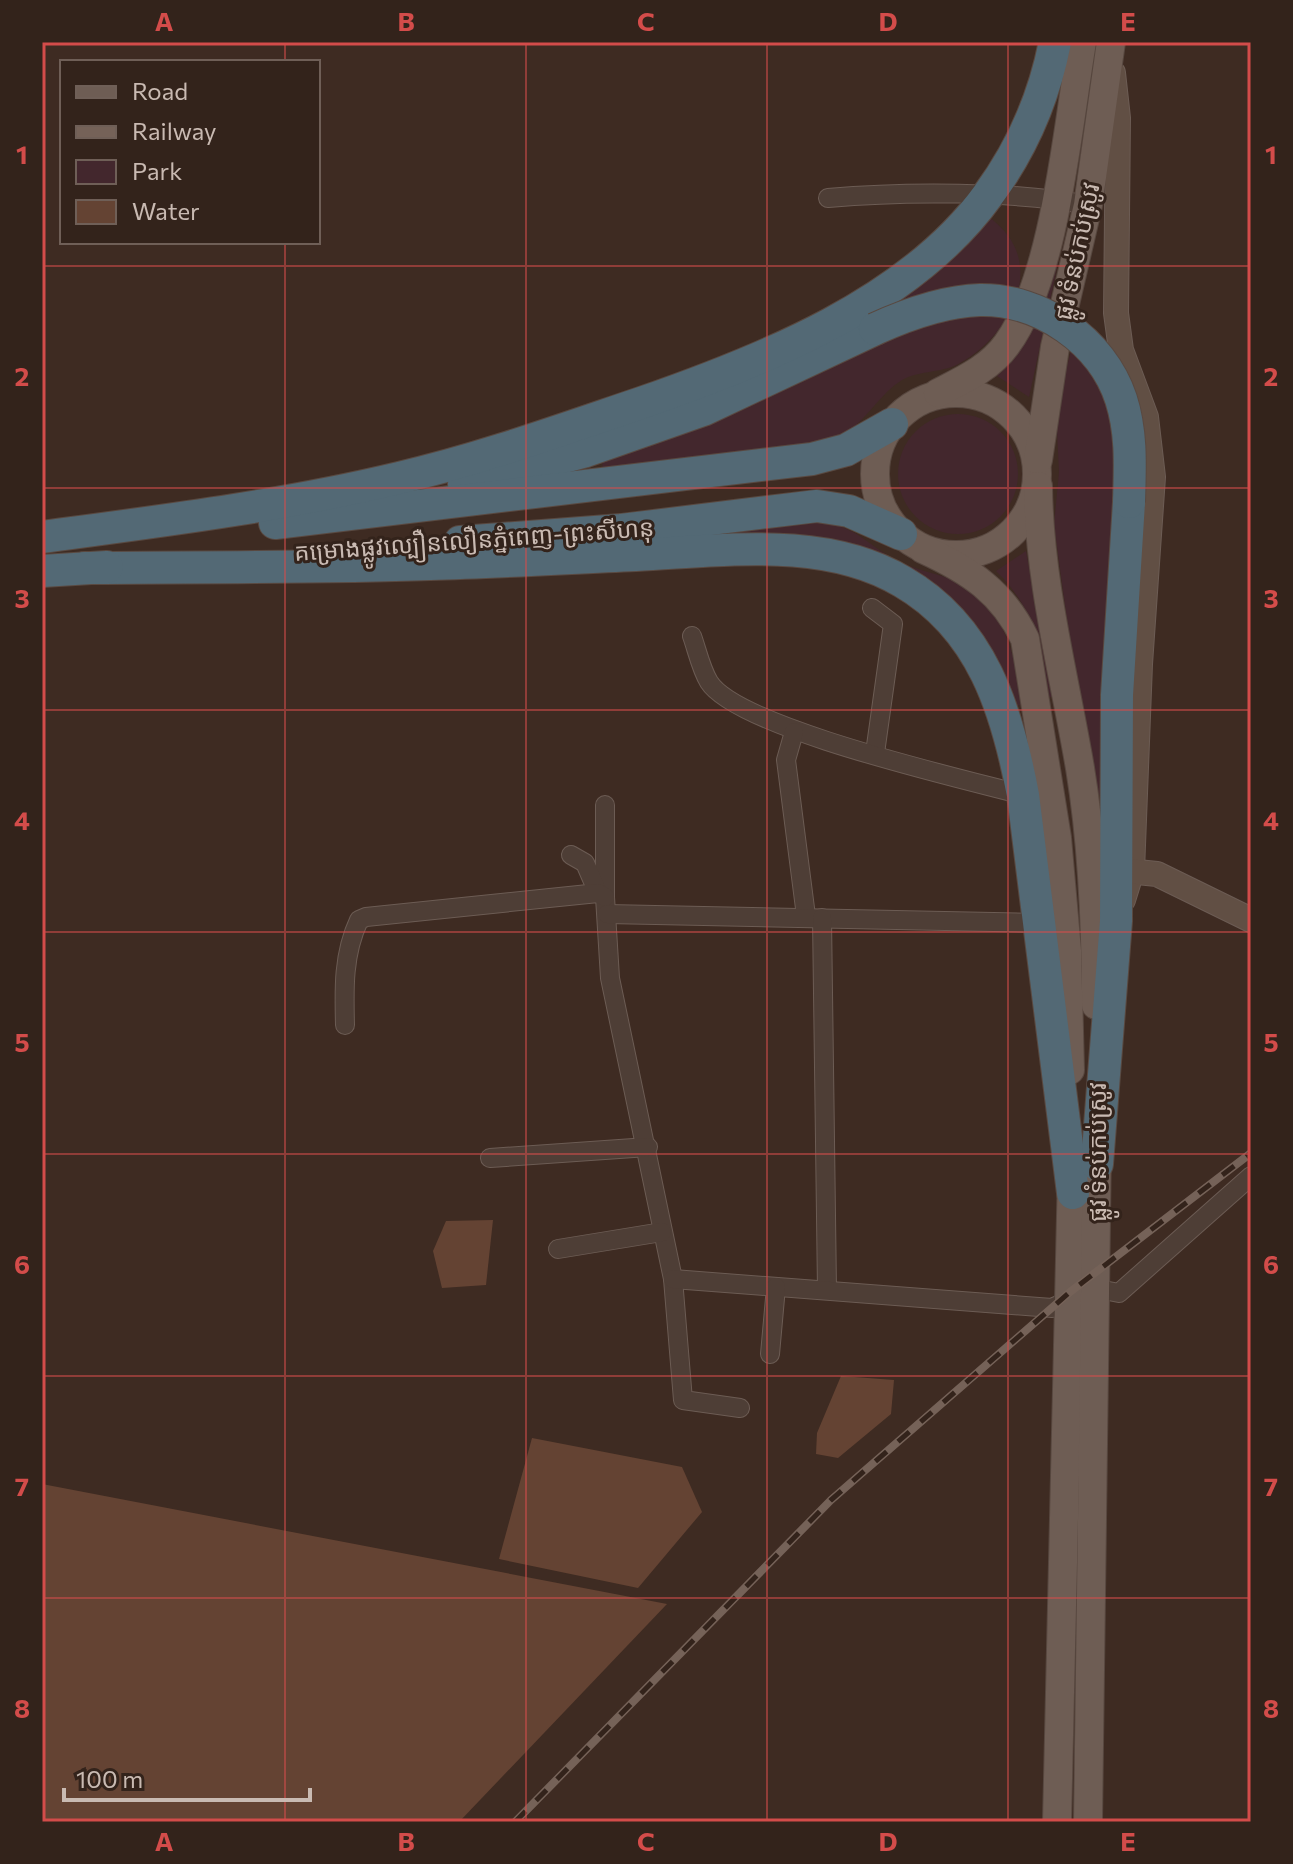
<svg xmlns="http://www.w3.org/2000/svg" width="1293" height="1864" font-family="Commissioner,'Noto Sans Khmer',sans-serif">
<style>
.green{fill:#43272d}
.water{fill:#644333}
.lines{fill:none;stroke-linecap:round;stroke-linejoin:round}
.street-casing{stroke:#6c5c54;stroke-width:20}
.secondary-casing{stroke:#6c5c54;stroke-width:26}
.primary-casing{stroke:#57473f;stroke-width:30}
.highway-casing{stroke:#594941;stroke-width:34}
.street{stroke:#4e3e36;stroke-width:18}
.secondary{stroke:#614f44;stroke-width:24}
.primary{stroke:#6e5d54;stroke-width:28}
.highway{stroke:#536975;stroke-width:32}
.rail-casing{stroke:#756258;stroke-width:8}
.rail{stroke:#33231b;stroke-width:5;stroke-dasharray:15;stroke-linecap:butt}
.highway-bridge-casing{stroke:#594941;stroke-width:34;stroke-linecap:butt}
.highway-bridge{stroke:#536975;stroke-width:32}
.grid{fill:none;stroke:#d34c4a;stroke-width:2;stroke-opacity:0.55}
.labels{text-anchor:middle;dominant-baseline:central;stroke-width:6;stroke-linejoin:round;paint-order:stroke}
.street-label{font-size:24px;fill:#c9bab2;stroke:#33231b}
.neatline{fill:none;stroke:#d34c4a;stroke-width:3}
.grid-label{font-size:26px;text-anchor:middle;font-weight:bold;fill:#d34c4a}
</style>
<rect width="100%" height="100%" fill="#3e2b22"/>
<g class="green">
<path d="M987,216c63,42 27,117 -27,147 -16,10 -40,7 -58,17 -21,13 -33,36 -53,51 -8,6 -18,9 -27,13l-219,28 -1,-13 294,-155 40,-34z"/>
<path d="M1057,244l5,1 -33,152 -32,-21c37,-36 46,-83 60,-132z"/>
<polygon points="1080,314 1110,349 1116,478 1101,795 1091,795 1054,525 1059,472 1056,411"/>
<circle cx="958" cy="474" r="60"/>
<path d="M820,521c40,8 43,21 76,39 20,11 44,13 63,23 47,25 55,73 65,121l-8,2 -18,-45 -20,-33 -36,-37 -210,-53v-10z"/>
<path d="M1026,551l27,146h-4c-9,-51 -14,-88 -53,-126z"/>
</g>
<g class="water">
<polygon points="493,1220 486,1285 442,1288 433,1251 446,1221"/>
<polygon points="841,1376 894,1380 891,1414 838,1458 816,1454 817,1433"/>
<polygon points="532,1438 682,1467 702,1512 638,1588 499,1559"/>
<polygon points="42,1484 667,1604 459,1822 42,1822"/>
</g>
<g class="lines">
<defs>
<g id="street">
<path d="M828,198c77,-7 185,-7 260,7"/>
<polyline points="872,608 893,624 875,753"/>
<path d="M692,636c5,14 9,33 17,46 29,46 255,97 314,113"/>
<polyline points="794,732 786,760 806,916"/>
<polyline points="605,805 605,897 610,978 673,1279 683,1400 740,1408"/>
<polyline points="571,855 585,863 598,893"/>
<polyline points="607,914 1039,923"/>
<polyline points="822,918 827,1290"/>
<path d="M345,1025c-1,-36 -2,-71 14,-105l7,-3 232,-24 7,4"/>
<polyline points="490,1158 648,1147"/>
<polyline points="558,1249 662,1232"/>
<polyline points="673,1279 1052,1308 1093,1288 1119,1293 1251,1176"/>
<polyline points="770,1354 776,1287"/>
</g>
<g id="secondary">
<polyline points="1113,73 1118,118 1116,313 1121,350 1146,417 1153,477 1140,664 1132,871 1123,900"/>
<polyline points="1117,870 1157,874 1251,920"/>
</g>
<g id="primary">
<circle cx="956" cy="474" r="81"/>
<path d="M938,393c25,-13 52,-25 69,-49 48,-65 61,-220 75,-302"/>
<polyline points="1038,460 1055,347 1088,205 1111,42"/>
<path d="M1038,486c1,95 26,188 42,282 13,79 16,158 16,237"/>
<path d="M923,549c46,21 80,43 102,90l32,199 10,113 3,119"/>
<polyline points="1057,1822 1072,1172"/>
<polyline points="1088,1822 1097,1143"/>
</g>
<g id="highway">
<polyline points="464,484 586,451 703,410 875,329"/>
<polyline points="275,523 812,459 846,450 892,424"/>
<path d="M42,537c120,-16 240,-31 357,-59 82,-19 162,-48 242,-75 121,-42 269,-100 347,-208 34,-46 56,-97 67,-153"/>
<polyline points="460,542 621,530 817,506 849,511 901,534"/>
<path d="M85,568c115,-1 230,0 345,-4 69,-2 137,-6 206,-9 86,-4 189,-20 267,27 79,46 104,128 120,213l50,398"/>
<polyline points="42,571 107,567"/>
<polyline points="1097,1164 1116,921 1117,695 1129,502"/>
</g>
</defs>
<use href="#street" class="street-casing"/>
<use href="#secondary" class="secondary-casing"/>
<use href="#primary" class="primary-casing"/>
<use href="#highway" class="highway-casing"/>
<use href="#street" class="street"/>
<use href="#secondary" class="secondary"/>
<use href="#primary" class="primary"/>
<use href="#highway" class="highway"/>
<defs>
<polyline id="rail" points="515,1822 831,1500 1070,1292 1251,1153"/>
</defs>
<use href="#rail" class="rail-casing"/>
<use href="#rail" class="rail"/>
<defs>
<path id="highway-bridge" d="M875,329c33,-15 69,-28 105,-29 61,-1 122,41 141,99 11,34 9,68 8,103"/>
</defs>
<use href="#highway-bridge" class="highway-bridge-casing"/>
<use href="#highway-bridge" class="highway-bridge"/>
</g>
<path class="grid" d="M285,42v20M526,42v1780M767,42v1780M1008,42v1780M285,242v1580M42,266h1209M42,488h1209M42,710h1209M42,932h1209M42,1154h1209M42,1376h1209M42,1598h1209"/>
<g class="labels">
<g class="street-label">
<text transform="translate(1076 251) rotate(-78)">ផ្លូវ ទំនប់កប់ស្រូវ</text>
<text transform="translate(474 539) rotate(-4)">គម្រោងផ្លូវល្បឿនលឿនភ្នំពេញ-ព្រះសីហនុ</text>
<text transform="translate(1096 1152) rotate(-90)">ផ្លូវ ទំនប់កប់ស្រូវ</text>
</g>
</g>
<rect width="1293" height="1864" fill="none" stroke="#33231b" stroke-width="88"/>
<rect x="60" y="60" width="260" height="184" fill="#33231b" stroke="#6f5f57" stroke-width="2"/>
<rect x="76" y="86" width="40" height="12" fill="#6e5d54" stroke="#6f5f57" stroke-width="2"/>
<text x="132" y="100" font-size="24" fill="#c9bab2">Road</text>
<rect x="76" y="126" width="40" height="12" fill="#756258" stroke="#6f5f57" stroke-width="2"/>
<text x="132" y="140" font-size="24" fill="#c9bab2">Railway</text>
<rect x="76" y="160" width="40" height="24" fill="#43272d" stroke="#6f5f57" stroke-width="2"/>
<text x="132" y="180" font-size="24" fill="#c9bab2">Park</text>
<rect x="76" y="200" width="40" height="24" fill="#644333" stroke="#6f5f57" stroke-width="2"/>
<text x="132" y="220" font-size="24" fill="#c9bab2">Water</text>
<path d="M64 1788v12h246v-12" fill="none" stroke="#c9bab2" stroke-width="4"/>
<text x="76" y="1788" font-size="24" fill="#c9bab2" stroke="#33231b" stroke-width="6" paint-order="stroke">100 m</text>
<rect x="44" y="44" width="1205" height="1776" class="neatline"/>
<g class="grid-label">
<text x="164" y="31">A</text>
<text x="406" y="31">B</text>
<text x="646" y="31">C</text>
<text x="888" y="31">D</text>
<text x="1128" y="31">E</text>
<text x="22" y="164">1</text>
<text x="1271" y="164">1</text>
<text x="22" y="386">2</text>
<text x="1271" y="386">2</text>
<text x="22" y="608">3</text>
<text x="1271" y="608">3</text>
<text x="22" y="830">4</text>
<text x="1271" y="830">4</text>
<text x="22" y="1052">5</text>
<text x="1271" y="1052">5</text>
<text x="22" y="1274">6</text>
<text x="1271" y="1274">6</text>
<text x="22" y="1496">7</text>
<text x="1271" y="1496">7</text>
<text x="22" y="1718">8</text>
<text x="1271" y="1718">8</text>
<text x="164" y="1851">A</text>
<text x="406" y="1851">B</text>
<text x="646" y="1851">C</text>
<text x="888" y="1851">D</text>
<text x="1128" y="1851">E</text>
</g>
</svg>
